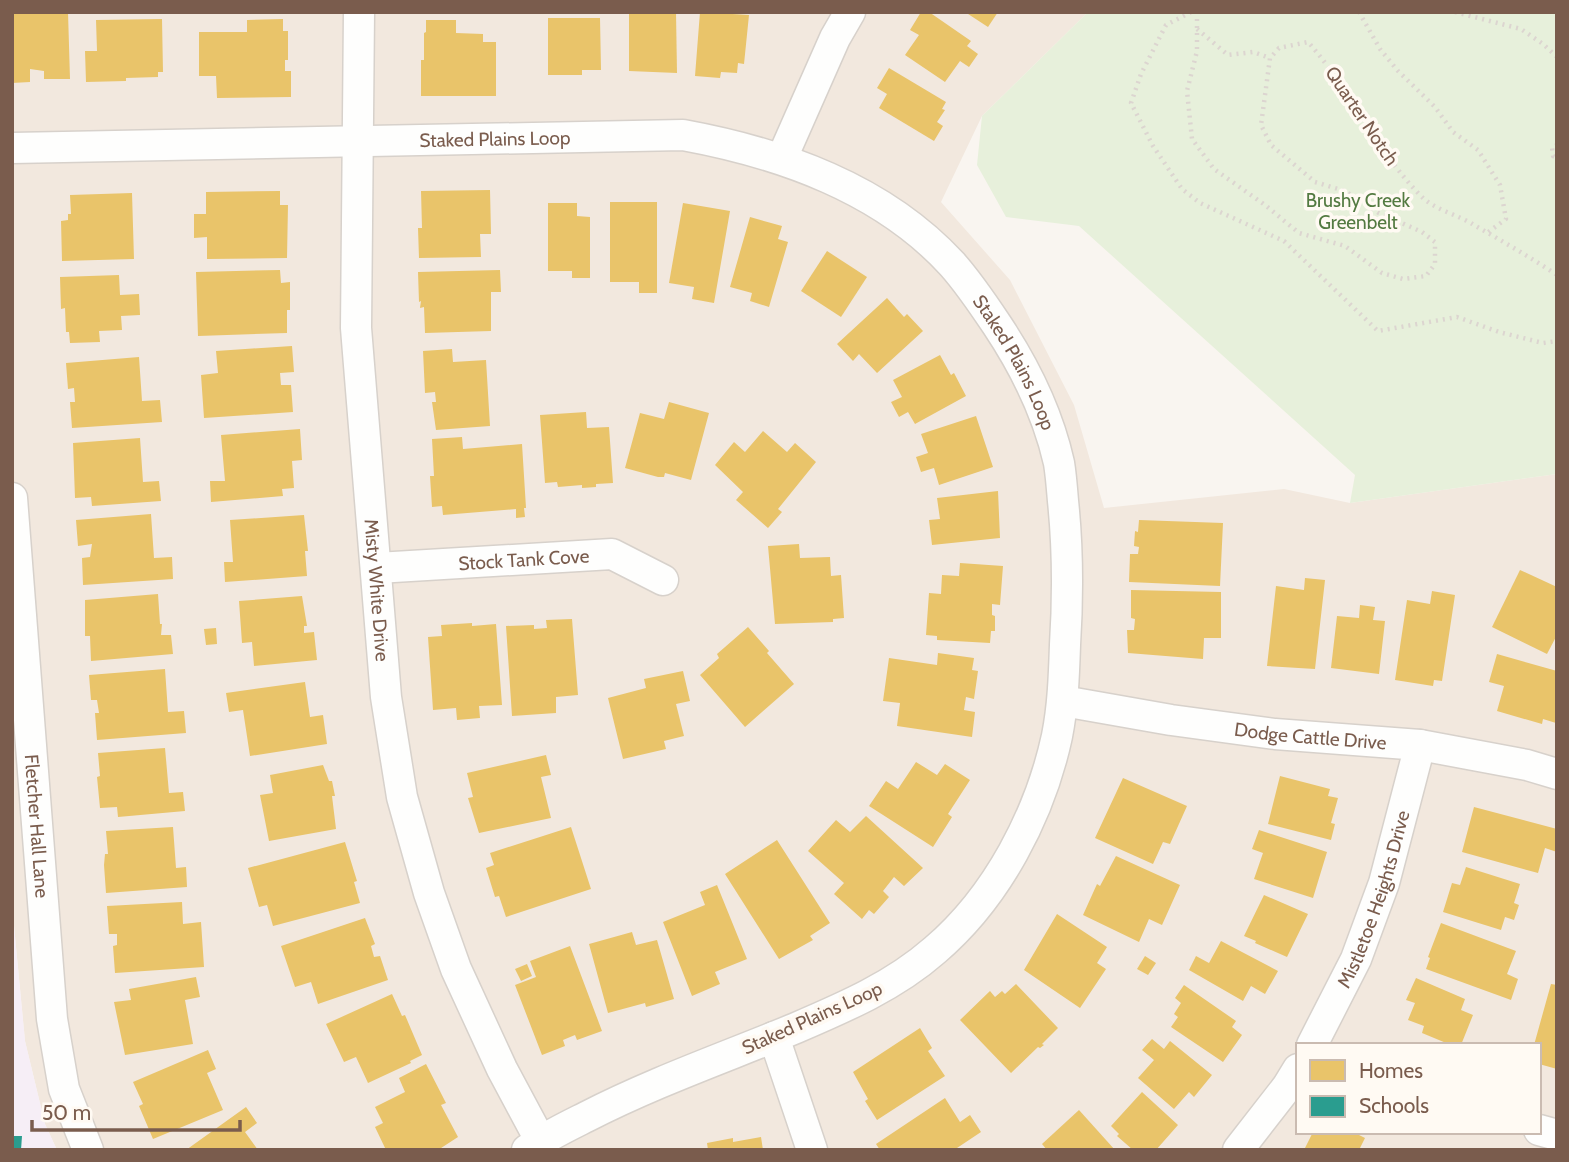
<svg xmlns="http://www.w3.org/2000/svg" width="1569" height="1162" font-family="Cabin,sans-serif">
<style>
.residential{fill:#f2e8de;fill-rule:evenodd}
.education{fill:#f6eef6}
.green{fill:#e7f0db}
.homes{fill:#e9c46a}
.schools{fill:#2a9d8f}
.lines{fill:none;stroke-linecap:round;stroke-linejoin:round}
.minor-casing{stroke:#d7d1cb;stroke-width:33}
.path{stroke:#dcd5d0;stroke-width:4.5;stroke-dasharray:2 5;stroke-linecap:butt}
.minor{stroke:#fefefd;stroke-width:30}
.labels{text-anchor:middle;dominant-baseline:central;stroke-width:7;stroke-linejoin:round;paint-order:stroke}
.street-label{font-size:19px;fill:#7a5c4d;stroke:#fffaf3}
.park-label{font-size:19px;fill:#537a41;stroke:#fffaf3}
</style>
<rect width="100%" height="100%" fill="#f9f5f0"/>
<path class="residential" d="M12,12h1076l-106,104 -41,86 69,78 64,125 30,103 180,-19 66,14 207,-29v676h-1500l-12,-26 -20,-83 -13,-136zM1298,1045h241v87h-241z"/>
<polygon class="education" points="12,905 25,1041 45,1124 57,1150 12,1150"/>
<polygon class="green" points="1088,12 1557,12 1557,474 1350,503 1355,475 1079,226 1006,217 977,165 982,116"/>
<g class="homes">
<polygon points="12,12 68,12 70,79 44,79 44,71 30,69 30,82 12,83"/>
<polygon points="629,12 676,12 677,73 629,71"/>
<polygon points="700,12 749,15 744,64 738,63 737,73 721,72 720,78 695,76"/>
<polygon points="921,12 929,12 971,41 967,46 978,54 969,67 960,61 945,82 905,55 919,35 910,30"/>
<polygon points="965,12 998,12 988,27"/>
<polygon points="548,18 600,18 601,70 582,70 582,75 548,75"/>
<polygon points="162,19 163,72 158,72 158,77 126,78 126,81 86,82 85,51 97,51 96,20"/>
<polygon points="283,19 283,31 288,31 288,60 285,60 285,71 291,71 291,97 217,98 216,76 199,76 199,32 247,32 247,20"/>
<polygon points="426,20 456,20 456,33 483,34 483,42 496,42 496,96 421,96 421,60 424,60 424,33 426,32"/>
<polygon points="889,68 946,102 942,109 945,110 937,122 943,126 934,141 879,108 887,94 877,88"/>
<polygon points="490,190 491,234 480,234 481,257 419,258 418,228 422,228 421,191"/>
<polygon points="280,191 280,205 288,205 287,258 207,259 207,237 194,238 194,214 206,214 206,192"/>
<polygon points="132,193 134,259 62,261 61,221 68,220 68,214 71,214 70,195"/>
<polygon points="610,202 657,202 657,293 639,293 639,282 610,282"/>
<polygon points="548,203 577,203 577,216 590,217 590,278 572,278 572,271 548,271"/>
<polygon points="683,203 730,211 714,303 692,299 694,287 669,283"/>
<polygon points="750,217 782,226 778,239 788,242 769,307 750,301 752,293 730,287"/>
<polygon points="827,251 867,277 841,317 801,291"/>
<polygon points="280,270 281,283 290,282 290,310 287,310 287,333 198,336 196,272"/>
<polygon points="500,270 501,292 491,292 491,331 425,333 424,307 420,308 421,301 419,302 418,272"/>
<polygon points="119,275 120,295 139,294 140,315 121,316 122,330 99,331 100,342 70,343 69,332 66,332 65,308 61,309 60,277"/>
<polygon points="887,298 904,317 907,314 923,331 877,373 859,354 853,361 837,344"/>
<polygon points="292,346 294,372 280,373 281,385 291,385 293,412 204,418 201,375 218,373 216,351"/>
<polygon points="452,349 453,362 486,360 490,426 436,430 432,402 436,402 435,392 425,393 423,351"/>
<polygon points="940,355 951,375 954,373 966,396 915,424 908,412 899,417 891,402 902,397 893,380"/>
<polygon points="139,357 142,401 160,400 162,422 72,428 70,402 75,402 74,388 68,389 66,363"/>
<polygon points="669,402 709,413 691,480 665,473 664,477 658,477 625,468 640,413 664,419"/>
<polygon points="586,412 587,428 609,427 613,483 596,484 596,487 582,488 582,485 558,487 557,482 545,483 540,415"/>
<polygon points="976,416 993,467 939,485 934,468 921,472 916,457 928,453 921,434"/>
<polygon points="300,429 302,460 292,461 294,488 282,489 283,496 211,502 210,481 225,481 221,435"/>
<polygon points="763,431 787,452 795,443 816,462 778,509 782,512 768,528 736,500 743,492 715,465 734,442 745,452"/>
<polygon points="462,437 463,449 522,444 526,508 524,508 525,517 516,518 516,509 443,515 442,506 432,507 430,476 434,476 432,439"/>
<polygon points="140,438 143,482 159,481 161,501 92,506 91,497 75,498 73,443"/>
<polygon points="998,491 1000,538 932,545 929,520 940,519 937,498"/>
<polygon points="151,514 154,558 172,557 173,579 83,585 82,558 90,557 92,544 78,546 76,520"/>
<polygon points="304,515 308,551 305,551 307,576 225,582 224,562 233,562 230,520"/>
<polygon points="1139,520 1223,523 1220,586 1129,582 1130,554 1138,554 1139,547 1134,546 1135,531 1138,532"/>
<polygon points="799,544 800,558 830,557 831,576 841,575 844,618 833,619 833,622 775,624 768,546"/>
<polygon points="960,563 1003,566 1000,605 992,604 992,615 995,616 995,631 991,631 990,643 937,640 937,636 926,635 929,593 941,594 942,575 959,576"/>
<polygon points="1520,570 1557,587 1557,635 1547,654 1492,627"/>
<polygon points="1305,578 1325,580 1315,669 1267,666 1276,586 1304,590"/>
<polygon points="1131,590 1221,592 1221,638 1204,638 1203,659 1128,653 1127,630 1134,630 1135,619 1131,618"/>
<polygon points="1432,591 1455,595 1442,681 1434,680 1433,686 1395,680 1407,600 1430,604"/>
<polygon points="158,594 160,624 162,624 161,635 171,635 173,654 91,661 90,636 85,636 85,600"/>
<polygon points="302,596 307,626 304,626 304,633 314,632 317,660 254,666 252,642 242,643 239,601"/>
<polygon points="1360,605 1375,607 1373,620 1385,621 1379,674 1331,668 1337,616 1359,618"/>
<polygon points="572,619 578,695 556,697 556,713 512,716 506,626 534,625 534,629 547,628 546,620"/>
<polygon points="472,623 472,626 496,624 502,705 479,706 480,718 457,720 456,708 433,710 428,637 442,636 441,625"/>
<polygon points="748,627 769,651 767,653 794,684 745,727 700,675 719,658 717,654"/>
<polygon points="216,628 217,644 206,645 204,629"/>
<polygon points="938,653 974,658 972,670 978,671 974,699 966,697 964,710 975,712 972,737 897,726 900,703 883,701 889,658 937,665"/>
<polygon points="1497,654 1557,671 1556,723 1543,719 1542,724 1497,711 1504,686 1489,682"/>
<polygon points="165,669 168,712 184,711 186,733 97,740 95,713 99,713 97,700 91,700 89,675"/>
<polygon points="683,671 690,701 676,704 684,736 664,741 666,749 623,759 608,698 646,688 644,679"/>
<polygon points="305,682 310,717 323,715 327,744 250,756 243,710 229,712 226,693"/>
<polygon points="165,748 169,793 183,792 185,811 118,817 117,807 100,808 97,777 100,776 98,753"/>
<polygon points="546,755 551,775 541,777 551,818 479,833 468,798 473,797 467,773"/>
<polygon points="916,762 937,775 945,764 970,780 948,814 952,817 933,847 869,806 886,781 898,789"/>
<polygon points="323,765 329,781 332,781 335,796 332,796 336,829 269,841 260,795 273,793 270,775"/>
<polygon points="1280,776 1330,789 1328,796 1338,798 1331,823 1335,824 1331,840 1268,824"/>
<polygon points="1123,778 1187,806 1170,844 1163,842 1153,864 1095,838"/>
<polygon points="1474,807 1557,829 1557,852 1545,848 1538,873 1462,852"/>
<polygon points="866,816 923,868 904,886 894,877 883,891 889,897 874,914 869,910 862,919 834,894 844,883 808,851 836,820 850,832"/>
<polygon points="173,827 176,868 186,867 187,887 106,893 104,865 105,854 108,854 106,831"/>
<polygon points="571,827 591,889 506,917 499,896 495,897 486,868 494,865 490,853"/>
<polygon points="1259,830 1327,852 1313,898 1254,879 1263,853 1252,849"/>
<polygon points="777,840 830,923 810,936 813,940 779,959 725,874"/>
<polygon points="345,842 357,881 354,882 360,903 273,926 267,905 259,907 248,868"/>
<polygon points="1116,856 1180,885 1162,925 1149,919 1139,942 1083,915 1097,884 1100,886"/>
<polygon points="1466,867 1520,884 1514,903 1519,905 1514,920 1505,917 1501,930 1443,912 1452,883 1460,885"/>
<polygon points="717,885 747,959 715,972 720,984 692,996 663,922 705,905 700,892"/>
<polygon points="1264,895 1308,914 1287,957 1255,943 1256,941 1244,936"/>
<polygon points="182,902 183,924 201,922 204,967 115,973 113,946 117,945 117,934 109,934 107,906"/>
<polygon points="1057,914 1107,947 1097,963 1106,969 1080,1008 1024,970"/>
<polygon points="365,918 375,944 371,946 374,957 380,956 388,980 318,1004 311,982 295,987 281,946"/>
<polygon points="1441,923 1516,951 1507,974 1518,979 1511,1000 1426,969 1430,958 1428,957"/>
<polygon points="632,932 636,945 657,940 674,999 646,1007 645,1003 608,1013 589,944"/>
<polygon points="1221,941 1278,971 1265,994 1251,986 1243,1001 1189,970 1196,956 1209,963"/>
<polygon points="570,946 602,1031 577,1040 575,1035 563,1040 565,1046 542,1055 515,985 536,977 530,961"/>
<polygon points="1145,956 1156,963 1148,975 1137,969"/>
<polygon points="527,964 532,976 521,981 515,969"/>
<polygon points="196,977 200,997 185,1000 193,1044 125,1055 114,1002 131,1000 129,989"/>
<polygon points="1416,978 1465,999 1461,1010 1473,1015 1461,1045 1451,1045 1422,1033 1424,1026 1408,1020 1415,1003 1406,1000"/>
<polygon points="1016,984 1058,1028 1042,1044 1044,1045 1040,1048 1038,1047 1011,1073 960,1020 990,991 995,997 1002,991 1005,994"/>
<polygon points="1551,984 1557,985 1557,1069 1539,1064 1539,1045 1534,1045"/>
<polygon points="1184,985 1236,1021 1232,1027 1242,1035 1223,1062 1171,1027 1178,1017 1174,1014 1181,1003 1175,998"/>
<polygon points="392,994 402,1016 405,1015 422,1055 410,1061 411,1063 368,1083 356,1057 344,1062 326,1024"/>
<polygon points="920,1028 932,1048 928,1051 945,1076 877,1120 865,1101 868,1099 853,1072"/>
<polygon points="1152,1039 1164,1049 1170,1041 1212,1075 1194,1097 1189,1092 1174,1109 1138,1078 1154,1060 1142,1050"/>
<polygon points="208,1050 216,1069 207,1073 223,1110 153,1139 139,1106 143,1104 133,1082"/>
<polygon points="426,1064 446,1103 441,1105 458,1137 438,1150 386,1150 375,1127 383,1123 375,1107 405,1092 399,1078"/>
<polygon points="1142,1092 1178,1125 1156,1150 1133,1150 1117,1136 1119,1134 1111,1126"/>
<polygon points="945,1098 960,1122 970,1115 981,1132 954,1150 880,1150 876,1144"/>
<polygon points="246,1107 257,1123 245,1132 258,1150 186,1150"/>
<polygon points="1079,1110 1115,1150 1047,1150 1042,1144"/>
<polygon points="1313,1132 1353,1132 1365,1138 1359,1150 1304,1150"/>
<polygon points="761,1137 763,1150 708,1150 707,1143 733,1138 733,1142"/>
</g>
<polygon class="schools" points="12,1136 22,1136 21,1150 12,1150"/>
<g class="lines">
<defs>
<g id="minor">
<path id="s1" d="M359,12l-3,316 30,369 16,100 27,96 27,76 46,100 38,71"/>
<path id="s2" d="M12,148l671,-13c98,18 199,53 269,129 17,19 31,40 45,61 28,42 51,89 62,138 2,12 3,26 4,38 5,48 5,96 2,144 -1,30 -2,61 -8,91 -17,79 -60,161 -122,214 -41,36 -90,57 -139,78 -70,29 -142,54 -210,89 -20,10 -41,20 -59,33"/>
<polyline points="782,158 835,38 850,12"/>
<path id="s3" d="M12,498l40,521 12,70 24,61"/>
<path id="s4" d="M377,568l235,-14 51,26"/>
<path id="s5" d="M1063,701l108,19 104,14 145,11 107,20 30,9"/>
<polyline points="774,1037 812,1150"/>
<path id="s6" d="M1312,1045l44,-86 28,-76 36,-138"/>
<polyline points="1539,1130 1557,1135"/>
<polyline points="1238,1150 1287,1087 1298,1069"/>
</g>
</defs>
<use href="#minor" class="minor-casing"/>
<g class="path">
<polyline points="1191,12 1166,25 1141,74 1131,103 1153,146 1182,189 1200,203 1284,241 1378,331 1457,317 1499,332 1543,343 1557,341"/>
<path d="M1197,12v39l-10,40 5,48 22,30 51,36 34,28 46,13 37,27 21,6 23,-3 9,-12v-22l-13,-10 -43,-19 -34,-22 -30,-9 -44,-37 -10,-20 9,-67 9,-10 29,-6c43,48 68,109 114,155 13,13 37,18 52,28 28,16 56,32 83,50"/>
<polyline points="1359,12 1380,49 1398,71 1435,107 1453,132 1478,150 1500,185 1506,219 1487,233"/>
<polyline points="1455,12 1521,29 1543,44 1557,57"/>
<polyline points="1197,29 1228,55 1253,52 1270,58"/>
<polyline points="1557,145 1552,147 1553,156 1557,158"/>
</g>
<use href="#minor" class="minor"/>
</g>
<g class="labels">
<g class="street-label">
<text transform="translate(1362 116) rotate(56)">Quarter Notch</text>
<text stroke="none"><textPath href="#s2" startOffset="483">Staked Plains Loop</textPath></text>
<text stroke="none"><textPath href="#s2" startOffset="1092">Staked Plains Loop</textPath></text>
<text stroke="none"><textPath href="#s4" startOffset="147">Stock Tank Cove</textPath></text>
<text stroke="none"><textPath href="#s1" startOffset="579">Misty White Drive</textPath></text>
<text stroke="none"><textPath href="#s5" startOffset="250">Dodge Cattle Drive</textPath></text>
<text stroke="none"><textPath href="#s3" startOffset="329">Fletcher Hall Lane</textPath></text>
<text stroke="none"><textPath href="#s6" startOffset="159">Mistletoe Heights Drive</textPath></text>
<text transform="translate(812 1018) rotate(-24)">Staked Plains Loop</text>
</g>
<g class="park-label">
<text x="1358" y="200">Brushy Creek<tspan x="1358" dy="22">Greenbelt</tspan></text>
</g>
</g>
<rect width="1569" height="1162" fill="none" stroke="#7a5c4d" stroke-width="28"/>
<rect x="1296" y="1043" width="245" height="91" fill="#fffaf3" stroke="#cabbb1" stroke-width="2"/>
<rect x="1310" y="1060" width="35" height="21" fill="#e9c46a" stroke="#cabbb1" stroke-width="2"/>
<text x="1359" y="1078" font-size="21" fill="#7a5c4d">Homes</text>
<rect x="1310" y="1096" width="35" height="21" fill="#2a9d8f" stroke="#cabbb1" stroke-width="2"/>
<text x="1359" y="1113" font-size="21" fill="#7a5c4d">Schools</text>
<path d="M32 1120v10h208v-10" fill="none" stroke="#7a5c4d" stroke-width="3.5"/>
<text x="42" y="1120" font-size="21" fill="#7a5c4d" stroke="#fffaf3" stroke-width="5" paint-order="stroke">50 m</text>
</svg>
